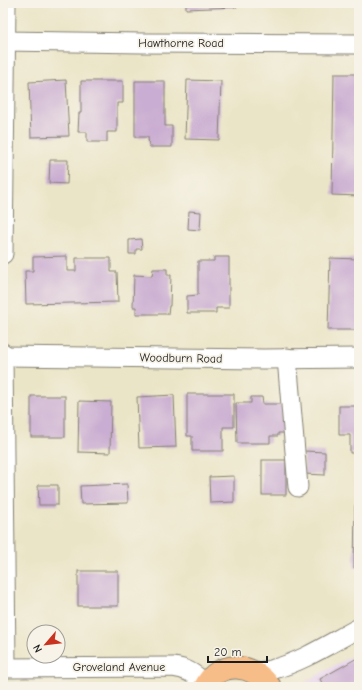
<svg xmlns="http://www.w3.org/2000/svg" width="362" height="690" font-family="'Comic Neue',sans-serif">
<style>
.built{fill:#e8d2ef}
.building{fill:#caadd2}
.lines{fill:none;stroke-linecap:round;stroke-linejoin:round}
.minor-casing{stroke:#848072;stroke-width:21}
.major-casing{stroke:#848072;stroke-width:24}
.minor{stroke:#fff;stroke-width:19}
.major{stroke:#f7bd88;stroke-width:22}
.labels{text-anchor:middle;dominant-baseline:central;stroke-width:3.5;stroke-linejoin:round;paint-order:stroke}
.street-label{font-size:12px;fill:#1c1c1c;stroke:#f7f3e8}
</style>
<rect width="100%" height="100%" fill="#f7f3e8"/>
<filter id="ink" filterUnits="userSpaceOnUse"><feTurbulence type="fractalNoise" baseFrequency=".025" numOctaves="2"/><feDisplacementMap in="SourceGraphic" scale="8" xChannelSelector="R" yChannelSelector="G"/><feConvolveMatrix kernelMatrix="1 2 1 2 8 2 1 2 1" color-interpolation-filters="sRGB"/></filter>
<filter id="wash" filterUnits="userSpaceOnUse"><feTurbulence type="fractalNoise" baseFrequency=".012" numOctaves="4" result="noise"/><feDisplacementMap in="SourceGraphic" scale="16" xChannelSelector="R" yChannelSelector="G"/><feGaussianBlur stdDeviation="0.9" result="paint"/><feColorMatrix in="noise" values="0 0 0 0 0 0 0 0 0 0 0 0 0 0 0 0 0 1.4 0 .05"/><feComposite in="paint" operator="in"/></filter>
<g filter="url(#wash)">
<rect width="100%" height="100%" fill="#ebe5c8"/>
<polygon class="built" points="359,652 359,687 296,687"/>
<g id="blocks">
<g class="building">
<polygon points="186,3 237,3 237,7 186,9"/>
<polygon points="254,3 282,3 282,5 255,6"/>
<polygon points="334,74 359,74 359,196 332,195"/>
<polygon points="66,80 69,136 31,137 29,82"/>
<polygon points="187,80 221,81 219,140 185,139"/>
<polygon points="81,81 123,81 123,103 117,103 117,132 107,132 107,142 87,142 87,132 78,132 79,113 81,113"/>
<polygon points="135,81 165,81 165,126 172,126 172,147 149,147 148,137 135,137"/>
<polygon points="50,160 68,160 67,184 49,183"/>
<polygon points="189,211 201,212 200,230 188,229"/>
<polygon points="141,239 142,249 136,249 136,254 129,254 129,240"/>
<polygon points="67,256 67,271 76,271 76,258 111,258 111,272 117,272 118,302 26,304 25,271 33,271 33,257"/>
<polygon points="214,257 229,257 229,308 216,308 216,313 187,313 187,296 198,295 198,261 214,261"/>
<polygon points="330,258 359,259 359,330 328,330"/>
<polygon points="153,269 167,269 167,275 171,275 170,306 169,306 168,314 136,314 136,307 133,307 134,275 152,276"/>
<polygon points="187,394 234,394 234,427 223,427 223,451 192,451 192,436 187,436"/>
<polygon points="174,395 176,447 139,448 137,397"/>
<rect x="31" y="396" width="34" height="41"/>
<polygon points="251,397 262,397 263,404 286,404 286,433 278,433 278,436 270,436 270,443 237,443 236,403 251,403"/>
<polygon points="79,401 111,402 110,453 78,452"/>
<polygon points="339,406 359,406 359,453 350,453 350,435 339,435"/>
<polygon points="304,451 325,452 325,475 304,474"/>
<rect x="262" y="460" width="24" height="35"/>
<polygon points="234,476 234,502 210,503 209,477"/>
<polygon points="127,484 128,503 81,504 80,486"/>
<polygon points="38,485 58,485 58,505 39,505"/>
<polygon points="355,505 359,505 359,568 354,568"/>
<rect x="78" y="571" width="40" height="35"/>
<polygon points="359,657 359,687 324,687 320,679"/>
</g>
</g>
</g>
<g filter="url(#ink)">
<use href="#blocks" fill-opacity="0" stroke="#848072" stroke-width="1"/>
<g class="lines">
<defs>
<g id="minor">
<polyline points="3,41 143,43 359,44"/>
<polyline points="3,254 6,3"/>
<polyline points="3,353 6,667"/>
<polyline points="3,356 263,359 359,358"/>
<polyline points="287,358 298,487"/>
<path d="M3,668l170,-1c16,2 22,8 33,17"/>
<path d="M256,672c6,-1 13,-1 18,-3 30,-8 58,-27 85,-41"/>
</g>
<path id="major" d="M205,687c14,-28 49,-24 65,0"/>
</defs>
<use href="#minor" class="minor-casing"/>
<use href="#major" class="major-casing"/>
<use href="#minor" class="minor"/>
<use href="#major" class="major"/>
</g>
</g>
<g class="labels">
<g class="street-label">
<text x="181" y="43">Hawthorne Road</text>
<text transform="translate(181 358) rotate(1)">Woodburn Road</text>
<text x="119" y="667">Groveland Avenue</text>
</g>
</g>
<rect width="362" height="690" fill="none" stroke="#f7f3e8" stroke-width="16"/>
<g transform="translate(46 644) rotate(242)"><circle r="19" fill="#f7f3e8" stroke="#9f9d96"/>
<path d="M0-3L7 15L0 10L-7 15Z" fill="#c8321e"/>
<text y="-6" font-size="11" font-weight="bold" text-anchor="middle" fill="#1c1c1c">N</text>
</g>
<path d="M208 656v6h59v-6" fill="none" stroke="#1c1c1c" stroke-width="2"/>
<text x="214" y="656" font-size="12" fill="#1c1c1c" stroke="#f7f3e8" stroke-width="3" paint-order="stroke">20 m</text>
</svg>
